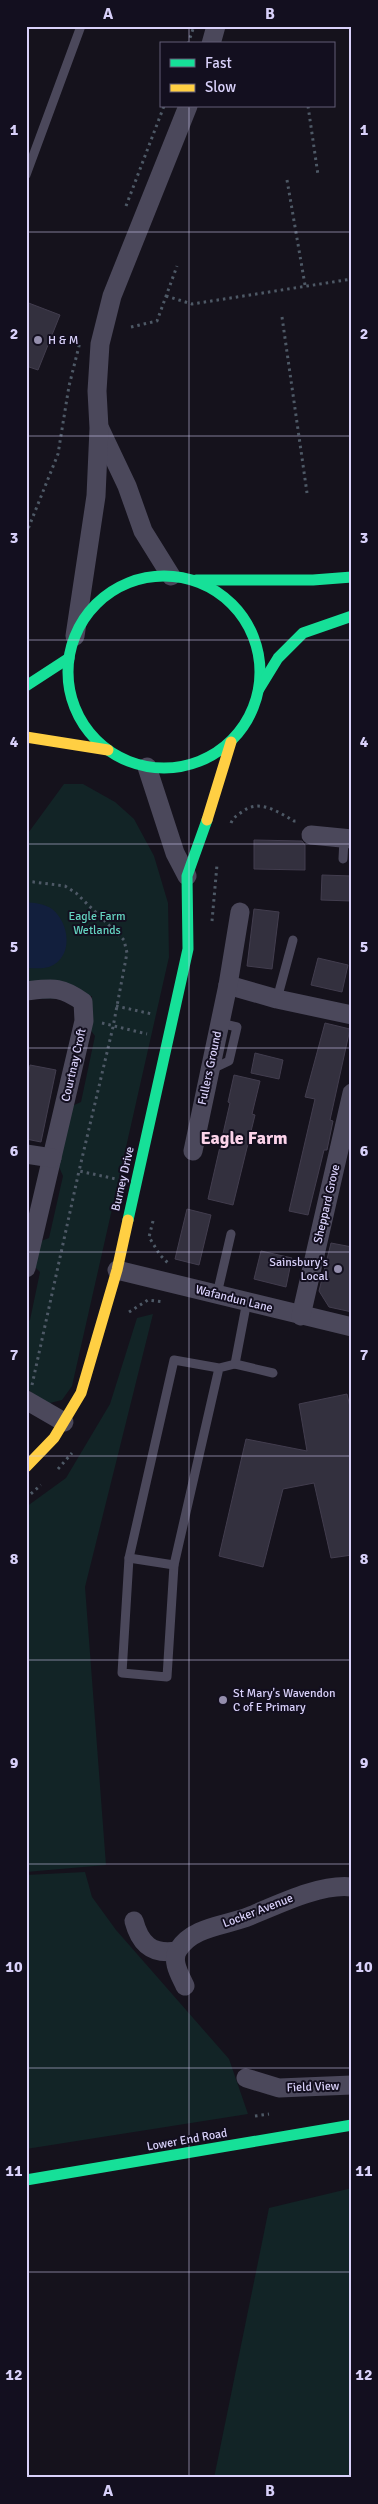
<svg xmlns="http://www.w3.org/2000/svg" width="378" height="2504" font-family="Signika,sans-serif">
<style>
.green{fill:#122426}
.water{fill:#121f3d}
.building{fill:#33303e;stroke:#423d4e}
.lines{fill:none;stroke-linecap:round;stroke-linejoin:round}
.path{stroke:#4e5966;stroke-width:3;stroke-dasharray:2.5 4;stroke-linecap:butt}
.lane{stroke:#4b485b;stroke-width:9}
.street{stroke:#4b485b;stroke-width:19}
.fast{stroke:#16e098;stroke-width:11}
.slow{stroke:#ffcf43;stroke-width:11}
.grid{fill:none;stroke:#d9d1fa;stroke-width:1;stroke-opacity:0.55}
.poi-dot{fill:#948eac;stroke:#130f1f;stroke-width:2}
.labels{text-anchor:middle;dominant-baseline:central;stroke-width:4;stroke-linejoin:round;paint-order:stroke}
.poi-label{font-size:12px;fill:#d9d1fa;stroke:#130f1f;text-anchor:start}
.park-label{font-size:12px;fill:#64d3c0;stroke:#130f1f}
.street-label{font-size:12px;fill:#d9d1fa;stroke:#130f1f}
.district-label{font-size:18px;font-weight:bold;fill:#fbd3e9;stroke:#130f1f}
.neatline{fill:none;stroke:#d9d1fa;stroke-width:2}
.grid-label{font-size:16px;text-anchor:middle;font-weight:bold;fill:#d9d1fa}
</style>
<rect width="100%" height="100%" fill="#15121c"/>
<g class="green">
<path d="M64,784h19l32,18 19,17 20,37 14,47 1,54 -97,429 -10,14 -16,4 -20,-16v-65l4,-3 10,-48 -5,-5 6,-26 8,-3 14,-62 -6,-14 15,-56 9,-4 14,-66 -6,-8 3,-32c-22,4 -43,2 -66,3v-163z"/>
<polygon points="153,1314 85,1587 106,1865 26,1872 26,1507 66,1478 110,1404 137,1318"/>
<polygon points="85,1872 92,1897 116,1930 229,2059 248,2114 26,2149 26,1875"/>
<polygon points="352,2188 352,2478 214,2478 269,2208"/>
</g>
<path class="water" d="M26,902c9,1 19,2 26,7 18,14 22,49 -3,58 -6,2 -16,1 -23,1z"/>
<g class="building">
<polygon points="26,302 60,315 38,370 26,366"/>
<polygon points="254,840 302,841 305,845 305,870 254,869"/>
<polygon points="322,875 352,876 352,901 321,900"/>
<polygon points="254,909 279,912 272,969 247,966"/>
<polygon points="318,958 348,965 342,992 311,985"/>
<polygon points="325,1023 350,1029 330,1120 333,1121 327,1150 324,1150 308,1215 289,1211 315,1099 305,1097"/>
<polygon points="255,1053 283,1060 279,1079 251,1073"/>
<polygon points="30,1065 56,1070 41,1142 26,1139 26,1087"/>
<polygon points="234,1075 260,1081 252,1114 255,1115 233,1205 208,1199 230,1103 228,1102"/>
<polygon points="187,1209 211,1215 199,1265 175,1259"/>
<polygon points="331,1243 352,1247 352,1312 329,1307 319,1291"/>
<polygon points="261,1251 292,1258 286,1287 254,1279"/>
<polygon points="347,1394 352,1416 352,1555 331,1558 314,1483 283,1489 263,1567 219,1556 246,1439 307,1451 299,1404"/>
</g>
<g class="lines">
<g class="path">
<polyline points="188,44 194,26"/>
<polyline points="308,106 318,175"/>
<polyline points="287,180 305,285"/>
<polyline points="126,206 164,106"/>
<polyline points="166,296 192,304 352,279"/>
<polyline points="282,317 307,493"/>
<polyline points="131,327 157,321 177,266"/>
<polyline points="26,534 58,454 69,386 80,342"/>
<path d="M231,823c2,-5 6,-8 11,-11 17,-14 36,0 52,9h5"/>
<polyline points="26,881 65,886 76,893 124,940 127,953 113,1027 79,1171 116,1179"/>
<polyline points="212,921 217,865"/>
<polyline points="116,1006 152,1014"/>
<polyline points="102,1023 147,1034"/>
<polyline points="153,1221 149,1237 160,1255 168,1263"/>
<polyline points="129,1312 148,1300 164,1302"/>
<polyline points="32,1385 79,1171"/>
<polyline points="58,1469 72,1453"/>
<polyline points="26,1498 41,1485"/>
<polyline points="255,2116 269,2114"/>
</g>
<g class="lane">
<polyline points="26,175 81,26"/>
<polyline points="343,859 344,839"/>
<polyline points="277,999 293,940"/>
<polyline points="210,1070 229,1061 237,1027 220,1023"/>
<polyline points="217,1294 231,1234"/>
<polyline points="235,1364 247,1301"/>
<polyline points="219,1368 174,1565 167,1677 122,1673 129,1558 174,1360 219,1368 235,1364 273,1373"/>
<polyline points="129,1558 174,1565"/>
</g>
<g class="street">
<polyline points="211,44 216,26"/>
<polyline points="100,429 127,486 143,531 171,576"/>
<polyline points="75,636 96,496 99,428 97,391 100,344 112,296 188,106"/>
<polyline points="147,767 175,853 187,876"/>
<polyline points="311,835 352,839"/>
<polyline points="228,985 277,999 352,1015"/>
<path d="M26,991c27,-3 35,-5 57,11l1,19 -58,247"/>
<polyline points="193,1151 228,985 240,912"/>
<polyline points="26,1154 52,1158"/>
<polyline points="117,1270 352,1327"/>
<polyline points="301,1316 352,1093"/>
<polyline points="26,1400 64,1422"/>
<path d="M134,1921c6,23 18,34 43,30"/>
<path d="M185,1986c-5,-11 -14,-25 -7,-36 15,-24 48,-24 72,-34 27,-11 71,-33 102,-29"/>
<polyline points="246,2078 279,2088 352,2085"/>
</g>
<g class="fast">
<circle cx="164" cy="672" r="96"/>
<polyline points="196,580 313,580 352,577"/>
<polyline points="26,686 69,658"/>
<polyline points="259,689 278,658 303,633 352,616"/>
<polyline points="128,1220 188,949 187,876 207,820"/>
<polyline points="26,2180 352,2125"/>
</g>
<g class="slow">
<polyline points="26,737 108,750"/>
<polyline points="207,820 231,742"/>
<polyline points="26,1467 54,1438 81,1393 117,1270 128,1220"/>
</g>
</g>
<path class="grid" d="M189,26v18M189,106v2372M26,232h326M26,436h326M26,640h326M26,844h326M26,1048h326M26,1252h326M26,1456h326M26,1660h326M26,1864h326M26,2068h326M26,2272h326"/>
<g class="poi-dot">
<circle cx="38" cy="340" r="5"/>
<circle cx="338" cy="1269" r="5"/>
<circle cx="223" cy="1700" r="5"/>
</g>
<g class="labels">
<g class="poi-label">
<text x="48" y="340">H &amp; M</text>
<text x="328" y="1262" text-anchor="end">Sainsbury's<tspan x="328" dy="14">Local</tspan></text>
<text x="233" y="1693">St Mary's Wavendon<tspan x="233" dy="14">C of E Primary</tspan></text>
</g>
<g class="park-label">
<text x="97" y="916">Eagle Farm<tspan x="97" dy="14">Wetlands</tspan></text>
</g>
<g class="street-label">
<text transform="translate(74 1065) rotate(-77)">Courtnay Croft</text>
<text transform="translate(210 1068) rotate(-78)">Fullers Ground</text>
<text transform="translate(123 1179) rotate(-77)">Burney Drive</text>
<text transform="translate(327 1204) rotate(-77)">Sheppard Grove</text>
<text transform="translate(234 1299) rotate(14)">Wafandun Lane</text>
<text transform="translate(258 1911) rotate(-21)">Locker Avenue</text>
<text transform="translate(313 2087) rotate(-2)">Field View</text>
<text transform="translate(187 2140) rotate(-10)">Lower End Road</text>
</g>
<g class="district-label">
<text x="244" y="1138">Eagle Farm</text>
</g>
</g>
<rect width="378" height="2504" fill="none" stroke="#130f1f" stroke-width="55"/>
<rect x="160" y="42" width="175" height="65" fill="#130f1f" stroke="#625d77"/>
<rect x="170" y="59" width="25" height="8" fill="#16e098" stroke="#625d77"/>
<text x="205" y="68" font-size="15" fill="#d9d1fa">Fast</text>
<rect x="170" y="84" width="25" height="8" fill="#ffcf43" stroke="#625d77"/>
<text x="205" y="92" font-size="15" fill="#d9d1fa">Slow</text>
<rect x="28" y="28" width="322" height="2448" class="neatline"/>
<g class="grid-label">
<text x="108" y="19">A</text>
<text x="270" y="19">B</text>
<text x="14" y="135">1</text>
<text x="364" y="135">1</text>
<text x="14" y="339">2</text>
<text x="364" y="339">2</text>
<text x="14" y="543">3</text>
<text x="364" y="543">3</text>
<text x="14" y="747">4</text>
<text x="364" y="747">4</text>
<text x="14" y="952">5</text>
<text x="364" y="952">5</text>
<text x="14" y="1156">6</text>
<text x="364" y="1156">6</text>
<text x="14" y="1360">7</text>
<text x="364" y="1360">7</text>
<text x="14" y="1564">8</text>
<text x="364" y="1564">8</text>
<text x="14" y="1768">9</text>
<text x="364" y="1768">9</text>
<text x="14" y="1972">10</text>
<text x="364" y="1972">10</text>
<text x="14" y="2176">11</text>
<text x="364" y="2176">11</text>
<text x="14" y="2380">12</text>
<text x="364" y="2380">12</text>
<text x="108" y="2496">A</text>
<text x="270" y="2496">B</text>
</g>
</svg>
